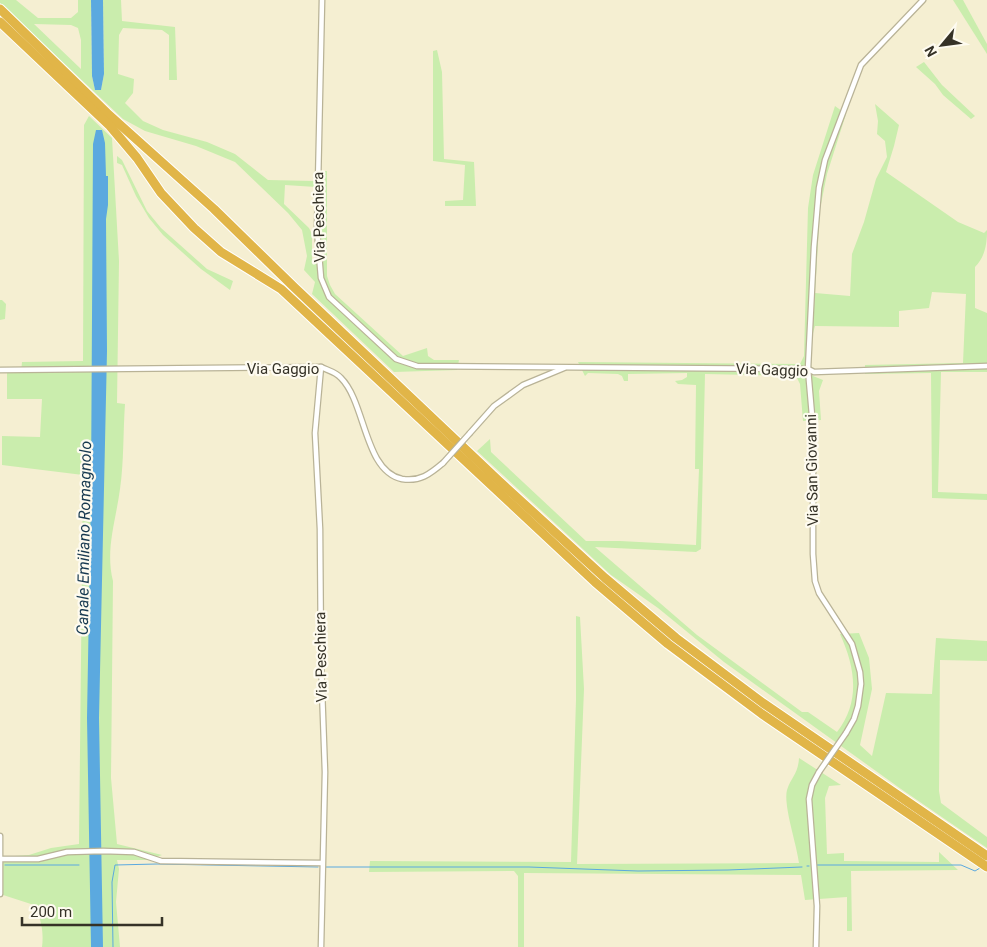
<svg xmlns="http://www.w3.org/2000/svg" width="987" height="947" font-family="Roboto,sans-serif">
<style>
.green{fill:#caedad;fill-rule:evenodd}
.water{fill:#5ba9df}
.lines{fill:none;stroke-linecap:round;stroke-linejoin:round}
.stream{stroke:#5ba9df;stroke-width:1}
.minor-casing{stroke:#b9b397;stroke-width:7}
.motorway-casing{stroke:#fff;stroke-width:11}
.minor{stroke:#fff;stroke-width:4.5}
.motorway{stroke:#e1b548;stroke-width:9}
.minor-bridge-casing{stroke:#b9b397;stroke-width:7;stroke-linecap:butt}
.minor-bridge{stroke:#fff;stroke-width:4.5}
.labels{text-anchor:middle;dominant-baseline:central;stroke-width:4.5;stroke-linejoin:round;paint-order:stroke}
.street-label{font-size:15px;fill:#353227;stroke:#fefbf0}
.water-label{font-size:16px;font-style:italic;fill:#173950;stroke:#fefbf0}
</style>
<rect width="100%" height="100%" fill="#f5efd2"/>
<g class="green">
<path d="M0,0h16l22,18h33l7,-6v-12h13l1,76 3,14h6l3,-16 -1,-74h18l1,21 53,6 2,53h-8v-45l-7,-5 -39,-2 -4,7 -1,39 16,5 -1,14 -8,10 18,18 20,9 44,12 28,12 33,26 46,1 2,-10h11v105l3,9 5,9 68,62 24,-8 1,8 6,4h25l-2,10 -63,2 -82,-78 3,-12 -11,-12 3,-14 -5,-26 -14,-17 -53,-51 -39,-16 -51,-15 -22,-12 -123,-116zM34,24l37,1 7,3 3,12v29zM285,185l31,2 1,73 -5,-1v-25l-3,-6 -25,-24z"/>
<polygon points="953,0 963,0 987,44 987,54"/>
<polygon points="437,50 442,72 444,159 474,162 476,206 445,206 445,201 463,200 465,165 433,161 433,51"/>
<polygon points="924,62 942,85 975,116 971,119 943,95 935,84 916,67"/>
<path d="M875,104l24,21 -5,21 -8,26 72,50 26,11 3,-3c0,14 -2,27 -12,37v41l12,5v59h-46l-3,120 49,2v6l-55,-2 -1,-125 -66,1v-9l98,-2 3,-69 -34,-2 -3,16 -30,3v16l-84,-1c-5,15 -6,35 -2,50l10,4 -4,11 2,29 -18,1 -3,-37 -4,-8 -91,-2 -4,175 -5,3 -101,-5 102,88 105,77h6l29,20c24,-31 18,-65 3,-98l19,-1 10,25 3,31 -12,56 12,11 14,-63 46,1 4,-56 51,3v20l-47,-1 -1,131 2,12 46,34v11l-86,-59 -177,-127 -66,-54 -47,-33 -134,-124 13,-12 1,13 95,89h34l76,4 3,-76h-4l1,-84 -18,-1 -3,-3 7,-1 5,-3v-4l-59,1v7h-4l-2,-5 -4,-2 -30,-1 -3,3 -7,-14 222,2 4,-8 4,-148 5,-33 22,-69 11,8 -19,60 -7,35 -5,84 35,3 2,-42 12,-32 12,-43 11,-22 -2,-16 -8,-7 1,-13z"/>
<path d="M89,116l23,22 7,123 -2,142 8,1c-2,28 -1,57 -5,85 -4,31 -15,61 -7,92l-2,197 6,66 45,11 -14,5h-31l2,9 -3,33 4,45h-78c2,-15 -1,-29 -8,-42l-34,-11v-37l29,-2 22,-7 28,-4 4,-369 -81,-10v-29l38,1 2,-38h-35v-26h14l1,-11 61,-1 1,-236z"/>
<polygon points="117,156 122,160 147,211 161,228 207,269 233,281 230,290 201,269 163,235 149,218 136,196 122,165 117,163"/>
<polygon points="0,300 2,300 6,304 5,319 0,320"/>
<path d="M576,616l4,1 4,72 -7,175 222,-1c-2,-18 -16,-58 -12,-73 4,-13 11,-15 12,-32l42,27 -12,1 -4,12 2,56 17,-1v8l95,1v-10l19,18 -107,1 1,60h-5v-34l-42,3 -4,-25 -277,-2v74h-6v-71l-4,-5 -145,1 1,-11 201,1 5,-162z"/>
</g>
<g class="water">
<polygon points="91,0 103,0 104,74 101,90 95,90 92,76"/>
<polygon points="96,130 102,130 105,143 106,176 108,176 108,205 106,219 107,351 99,718 103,947 91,947 87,718 91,490 93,144"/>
</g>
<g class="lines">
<g class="stream">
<polyline points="5,865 79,865"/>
<polyline points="817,865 961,865 975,871 980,868"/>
<polyline points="807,866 809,866"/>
<polyline points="326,867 529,867 638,871 728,870 802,867"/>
<polyline points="113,947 112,882 115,865 157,864 318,867"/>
</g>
<defs>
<g id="minor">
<polyline points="322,0 317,230 321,278 329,297 396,359 417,366 808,369 814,372 987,366"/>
<polyline points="321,367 315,433 320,529 321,661 325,772 321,947"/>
<path d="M0,370l321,-3c6,3 15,5 20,11 25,25 23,93 61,101 18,3 28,-5 41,-16"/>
<polyline points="470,433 494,406 523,385 564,368"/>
<polyline points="846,733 854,719 858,706 861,684 860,672 852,644 819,593 815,581 813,554 813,427 808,369 814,247 819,188 825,160 861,65 923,0"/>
<polyline points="0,836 0,894"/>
<polyline points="0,859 38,859 67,852 103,851 134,852 161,861 322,863"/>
<polyline points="816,947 817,906 809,799 812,785 819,772"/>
</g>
<g id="motorway">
<polyline points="0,9 107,113 214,209 295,288 499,481 605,578 676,638 763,703 987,856"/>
<polyline points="0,22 110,126 137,158 161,193 194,228 221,252 281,289 595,582 668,644 762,714 987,867"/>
</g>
</defs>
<use href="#minor" class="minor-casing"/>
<use href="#motorway" class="motorway-casing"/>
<use href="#minor" class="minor"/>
<use href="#motorway" class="motorway"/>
<defs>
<g id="minor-bridge">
<polyline points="443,463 470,433"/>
<polyline points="819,772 846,733"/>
</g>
</defs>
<use href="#minor-bridge" class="minor-bridge-casing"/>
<use href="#minor-bridge" class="minor-bridge"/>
</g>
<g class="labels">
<g class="street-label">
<text transform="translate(319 217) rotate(-91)">Via Peschiera</text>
<text x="283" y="369">Via Gaggio</text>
<text transform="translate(772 370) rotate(2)">Via Gaggio</text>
<text transform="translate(812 470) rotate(-91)">Via San Giovanni</text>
<text transform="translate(321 657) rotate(-91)">Via Peschiera</text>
</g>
<g class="water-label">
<text transform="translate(84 538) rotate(-89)">Canale Emiliano Romagnolo</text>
</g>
</g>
<g transform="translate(942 45) rotate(241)" stroke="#fefbf0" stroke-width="4" paint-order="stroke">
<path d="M0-4L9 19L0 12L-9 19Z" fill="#353227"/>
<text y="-8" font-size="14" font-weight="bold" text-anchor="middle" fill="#353227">N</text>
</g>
<path d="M22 917v8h140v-8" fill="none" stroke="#353227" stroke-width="2.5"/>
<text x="30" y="917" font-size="15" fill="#353227" stroke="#fefbf0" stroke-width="4" paint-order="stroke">200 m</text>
</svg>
